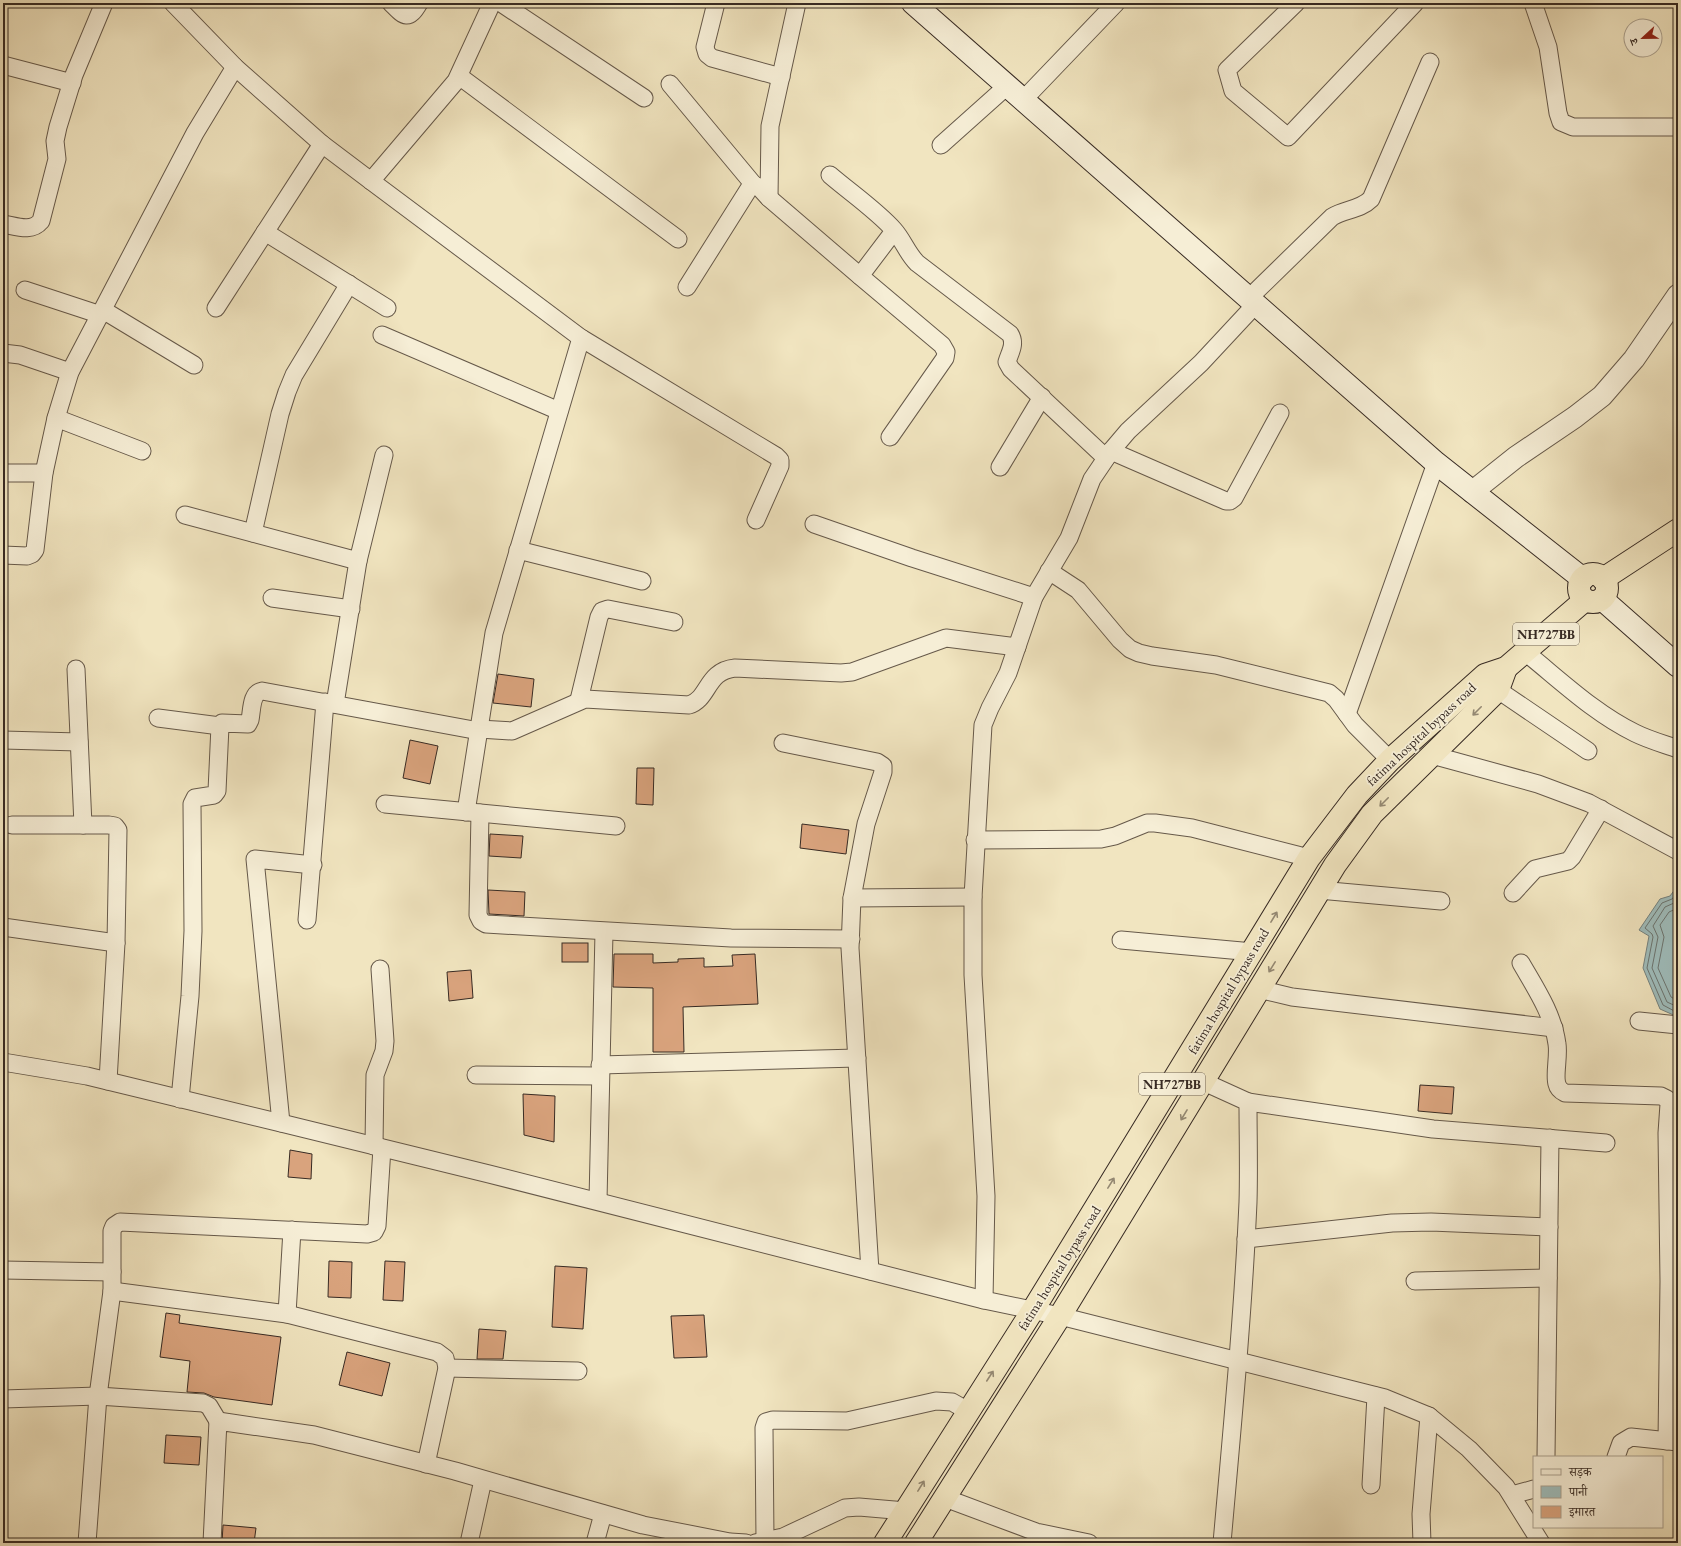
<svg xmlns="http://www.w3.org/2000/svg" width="1681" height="1546" font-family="'EB Garamond','Noto Serif Devanagari',serif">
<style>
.water{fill:#9fbdbc;stroke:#75827f}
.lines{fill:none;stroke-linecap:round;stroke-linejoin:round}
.shore{stroke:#6b7470;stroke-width:1}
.building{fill:#d9a37d;stroke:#372a23}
.minor-casing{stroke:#66594a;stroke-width:19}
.tertiary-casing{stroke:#66594a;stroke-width:23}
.secondary-casing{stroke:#372a23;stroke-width:24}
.trunk-casing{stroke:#372a23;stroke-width:24}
.minor{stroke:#f6eed6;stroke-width:17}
.tertiary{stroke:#f6eed6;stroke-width:21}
.secondary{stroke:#f6eed6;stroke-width:22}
.trunk{stroke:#f1e5c0;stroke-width:22}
.oneway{stroke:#948872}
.labels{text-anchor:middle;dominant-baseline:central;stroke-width:3.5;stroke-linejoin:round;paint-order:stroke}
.shield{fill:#f6eed6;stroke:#706559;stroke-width:1}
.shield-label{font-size:13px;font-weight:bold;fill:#372a23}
.street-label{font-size:14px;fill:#372a23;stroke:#f6eed6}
</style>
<rect width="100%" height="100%" fill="#f1e5c0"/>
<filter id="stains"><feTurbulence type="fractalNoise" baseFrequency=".005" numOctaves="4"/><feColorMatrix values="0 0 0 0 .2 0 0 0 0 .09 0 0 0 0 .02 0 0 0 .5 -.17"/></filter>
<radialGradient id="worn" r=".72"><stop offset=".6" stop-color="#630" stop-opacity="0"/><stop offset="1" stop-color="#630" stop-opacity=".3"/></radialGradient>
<polygon class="water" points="1678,887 1678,1017 1660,1009 1643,968 1649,936 1639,930 1660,899 1670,896 1676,888"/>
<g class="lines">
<g class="shore">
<polyline points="1678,892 1672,899 1662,903 1645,928 1652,934 1653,937 1647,968 1663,1005 1678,1013"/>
<polyline points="1678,900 1674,903 1665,907 1653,926 1658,937 1652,968 1667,1002 1678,1007"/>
<polyline points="1678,908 1669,912 1660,925 1664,937 1658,968 1671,997 1678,1001"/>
</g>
</g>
<g class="building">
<polygon points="498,674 534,679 531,707 493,703"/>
<polygon points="410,740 438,746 430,784 403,778"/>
<polygon points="637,768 654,768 653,805 636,804"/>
<polygon points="802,824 849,830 846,854 800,848"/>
<polygon points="490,834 523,836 521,858 489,856"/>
<polygon points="488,890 525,892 524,916 489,914"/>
<rect x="562" y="943" width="26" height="19"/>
<polygon points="614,954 653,954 653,963 678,962 678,959 704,958 704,967 733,966 732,955 755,954 758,1004 683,1007 684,1052 653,1052 653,988 613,987"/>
<polygon points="471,970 473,998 449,1001 447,972"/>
<polygon points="1420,1085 1454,1087 1452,1114 1418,1111"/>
<polygon points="523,1094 555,1096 554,1142 524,1135"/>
<polygon points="290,1150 312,1154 311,1179 288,1177"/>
<polygon points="329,1261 352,1262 351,1298 328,1297"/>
<polygon points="385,1261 405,1262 403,1301 383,1300"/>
<polygon points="555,1266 587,1268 583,1329 552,1327"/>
<polygon points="166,1313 180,1315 179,1323 281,1337 272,1405 214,1397 204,1393 187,1392 190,1361 160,1357"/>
<polygon points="704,1315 707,1357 674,1358 671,1316"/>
<polygon points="479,1329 506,1331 503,1359 477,1359"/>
<polygon points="347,1352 390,1363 382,1396 339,1385"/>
<polygon points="166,1435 201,1437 199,1465 164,1463"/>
<polygon points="223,1525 256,1528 254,1543 222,1543"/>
</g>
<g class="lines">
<defs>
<g id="minor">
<polyline points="173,3 235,67 322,144 371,181 581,338 776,456 780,460 780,466 756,520"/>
<path d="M391,3c13,13 17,19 28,0"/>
<polyline points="501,3 644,98"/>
<polyline points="716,3 705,47 707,54 712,58 781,77"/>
<polyline points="1296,3 1227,70 1233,91 1288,137 1415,3"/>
<polyline points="1533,3 1548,47 1558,113 1561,122 1573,127 1678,127"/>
<polyline points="3,65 72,83"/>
<polyline points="459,76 678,239"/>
<polyline points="670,84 754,185"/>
<polyline points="1023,100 1116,3"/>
<polyline points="941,145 1007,86"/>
<path d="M830,175c21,18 46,35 64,55 9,10 13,23 23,33l93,71c6,10 0,18 -3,28l4,7 95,89"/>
<polyline points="371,181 456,81 492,3"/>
<polyline points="769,198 770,126 797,3"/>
<path d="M3,224c13,2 28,9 38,-3l16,-62 -2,-18 3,-14 16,-52 30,-72"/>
<polyline points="265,232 387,308"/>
<polyline points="860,276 894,231"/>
<polyline points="687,287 750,187 754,185 759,187 769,198 860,276 942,345 946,352 945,358 890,437"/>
<polyline points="25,290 101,315"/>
<path d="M1249,298l83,-81c13,-8 28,-7 39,-18l59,-137"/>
<polyline points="216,308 322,144"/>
<polyline points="103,310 194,365"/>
<polyline points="382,335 559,411"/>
<polyline points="3,353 20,355 70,372"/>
<polyline points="56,418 142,451"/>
<polyline points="1111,451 1226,501 1230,501 1234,498 1280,413"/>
<polyline points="1000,467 1042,397"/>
<polyline points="3,473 44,473"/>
<polyline points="185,515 358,561"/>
<polyline points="814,524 912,558 1034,597"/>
<polyline points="253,533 280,414 287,392 294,375 349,284"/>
<polyline points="518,550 642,581"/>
<polyline points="3,555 27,556 32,554 35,550 44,473 56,418 70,372 195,133 235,67"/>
<polyline points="1049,571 1078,590 1120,640 1130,649 1139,653 1152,656 1216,665 1329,693 1336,699 1355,725 1390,760"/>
<polyline points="272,598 351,609"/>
<path d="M1525,652c35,28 69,61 110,81 14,7 29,11 43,16"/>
<polyline points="76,669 83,825"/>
<polyline points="1498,690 1588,751"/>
<polyline points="579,700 599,617 602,611 608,609 674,622"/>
<polyline points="335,704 358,561 384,455"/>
<polyline points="1347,714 1436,463"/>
<polyline points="158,718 220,726"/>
<path d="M479,729l33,2 73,-32 104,6c20,-6 17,-34 46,-37l106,5 11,-1 94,-34 71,9"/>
<polyline points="3,740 79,742"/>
<polyline points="783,743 877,762 883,766 883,772 866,824 852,898 850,948 870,1271"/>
<polyline points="1432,755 1538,784 1589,803 1678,851"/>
<polyline points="385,804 616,826"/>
<polyline points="466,812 494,633 581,338"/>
<polyline points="480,813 478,915 481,921 486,924 731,938 851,939"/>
<polyline points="12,825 109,825 115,826 118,830 116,943 108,1081"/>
<polyline points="975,840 1101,839 1115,836 1147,823 1155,823 1192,828 1309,858"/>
<polyline points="1319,890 1441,901"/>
<polyline points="1513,893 1535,869 1568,861 1572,857 1601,809"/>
<polyline points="852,898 973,897"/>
<polyline points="307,920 325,702"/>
<polyline points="3,927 116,943"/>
<polyline points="1121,940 1253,952"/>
<path d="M1521,963c15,26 32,51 36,81 2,12 -3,32 0,40 1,5 4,7 8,9l96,3 6,3 2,5 -2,29 2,148 -2,160"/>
<polyline points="1258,989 1292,997 1554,1028"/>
<polyline points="1639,1021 1678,1025"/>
<polyline points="3,1062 87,1076 281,1123 489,1174 984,1300 1060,1316 1385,1398 1429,1416 1469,1449 1506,1487 1541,1543"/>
<polyline points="600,1065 857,1058"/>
<polyline points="476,1075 600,1076"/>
<path d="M1204,1082l44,20c0,33 1,67 0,100 -5,114 -16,227 -26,341"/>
<path d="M180,1099l10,-103 3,-65 -1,-127 3,-6 19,-3 3,-4 3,-65 2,-3 26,1 2,-4c2,-10 1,-27 12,-29l217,40"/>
<polyline points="1248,1102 1433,1129 1606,1143"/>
<polyline points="281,1123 255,859 313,865"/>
<polyline points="374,1146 375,1075 384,1051 385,1041 380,969"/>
<polyline points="598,1201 604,932"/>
<polyline points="1246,1239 1392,1223 1431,1222 1549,1227"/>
<polyline points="3,1270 112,1272"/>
<polyline points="1415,1281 1548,1278"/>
<polyline points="112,1291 287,1314 437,1352 445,1358 447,1368 426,1464"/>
<polyline points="984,1300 986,1196 973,975 973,897 983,725 990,708 1008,673 1034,597 1069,538 1092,479 1111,451 1128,431 1201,363 1256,304"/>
<polyline points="287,1314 292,1230"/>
<polyline points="447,1368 578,1371"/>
<polyline points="3,1399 98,1396 203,1403 209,1406 218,1421"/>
<polyline points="1546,1457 1550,1138"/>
<polyline points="1616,1457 1621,1443 1631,1437 1678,1442"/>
<polyline points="1371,1485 1376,1396"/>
<polyline points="1512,1495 1534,1489"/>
<polyline points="945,1498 1036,1532 1089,1543"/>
<polyline points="765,1540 764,1428 766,1422 773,1420 847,1421 936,1401 952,1402 968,1411"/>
<polyline points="87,1543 98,1396 112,1291 112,1231 114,1226 120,1222 367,1234 374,1232 377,1226 382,1148"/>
<polyline points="212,1543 218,1421 314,1435 455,1471 643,1525 730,1542 746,1543"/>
<polyline points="469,1543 483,1480"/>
<polyline points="595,1543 603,1514"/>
<polyline points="755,1543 783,1537 845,1508 859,1507 906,1511"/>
<polyline points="1422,1543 1421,1514 1429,1416"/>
</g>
<polyline id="tertiary" points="1472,492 1516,457 1575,417 1602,396 1634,359 1678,295"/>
<g id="secondary">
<polyline points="913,3 1436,463 1583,579"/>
<polyline points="1602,599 1678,666"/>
</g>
<g id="trunk">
<circle cx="1593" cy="588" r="14"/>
<polyline points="1603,579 1678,530"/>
<polyline points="885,1543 1033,1310 1309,858 1357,795 1390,760 1485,675 1506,668 1585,600"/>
<polyline points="916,1543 1060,1316 1335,865 1372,814 1498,690 1506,668"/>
</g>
</defs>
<use href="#minor" class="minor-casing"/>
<use href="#tertiary" class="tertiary-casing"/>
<use href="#secondary" class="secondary-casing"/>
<use href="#trunk" class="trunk-casing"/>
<use href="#minor" class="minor"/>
<use href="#tertiary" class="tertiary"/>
<use href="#secondary" class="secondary"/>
<use href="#trunk" class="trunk"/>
</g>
<defs><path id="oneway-shaft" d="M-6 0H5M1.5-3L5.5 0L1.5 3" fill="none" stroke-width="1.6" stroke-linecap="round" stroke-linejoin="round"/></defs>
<g class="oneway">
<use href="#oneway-shaft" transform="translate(1477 711) rotate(135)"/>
<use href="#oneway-shaft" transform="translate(1384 802) rotate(135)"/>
<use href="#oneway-shaft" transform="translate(1274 917) rotate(-59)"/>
<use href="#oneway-shaft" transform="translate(1272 967) rotate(122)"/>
<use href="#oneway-shaft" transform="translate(1184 1115) rotate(121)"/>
<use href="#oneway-shaft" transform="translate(1111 1183) rotate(-58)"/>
<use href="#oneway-shaft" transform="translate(990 1376) rotate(-57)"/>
<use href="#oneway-shaft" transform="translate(921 1486) rotate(-58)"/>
</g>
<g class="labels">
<g class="shield">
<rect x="1513" y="623" width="66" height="22" rx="3"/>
<rect x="1139" y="1073" width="66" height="22" rx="3"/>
</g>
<g class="shield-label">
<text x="1546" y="634">NH727BB</text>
<text x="1172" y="1084">NH727BB</text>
</g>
<g class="street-label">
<text transform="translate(1421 734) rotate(-43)">fatima hospital bypass road</text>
<text transform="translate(1228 991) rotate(-59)">fatima hospital bypass road</text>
<text transform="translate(1059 1268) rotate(-58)">fatima hospital bypass road</text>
</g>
</g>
<rect width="1681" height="1546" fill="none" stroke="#f1e5c0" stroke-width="16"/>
<rect x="4" y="4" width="1673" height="1538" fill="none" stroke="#372a23" stroke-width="2"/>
<rect x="8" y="8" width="1665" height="1530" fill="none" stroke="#372a23"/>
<rect x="1533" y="1456" width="130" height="72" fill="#f6eed6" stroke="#aaa08e"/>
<rect x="1541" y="1469" width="20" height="6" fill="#f6eed6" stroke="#aaa08e"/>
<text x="1569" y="1476" font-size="12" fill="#372a23">सड़क</text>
<rect x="1541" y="1486" width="20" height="12" fill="#9fbdbc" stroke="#aaa08e"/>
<text x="1569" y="1496" font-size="12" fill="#372a23">पानी</text>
<rect x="1541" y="1506" width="20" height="12" fill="#d9a37d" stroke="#aaa08e"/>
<text x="1569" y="1516" font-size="12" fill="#372a23">इमारत</text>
<g transform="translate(1643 38) rotate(248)"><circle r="19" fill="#f6eed6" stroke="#aaa08e"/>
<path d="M0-3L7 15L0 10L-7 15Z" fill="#8f2418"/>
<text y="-6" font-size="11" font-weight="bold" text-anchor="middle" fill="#372a23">उ</text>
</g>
<rect width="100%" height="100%" filter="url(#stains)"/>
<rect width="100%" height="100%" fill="url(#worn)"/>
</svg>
